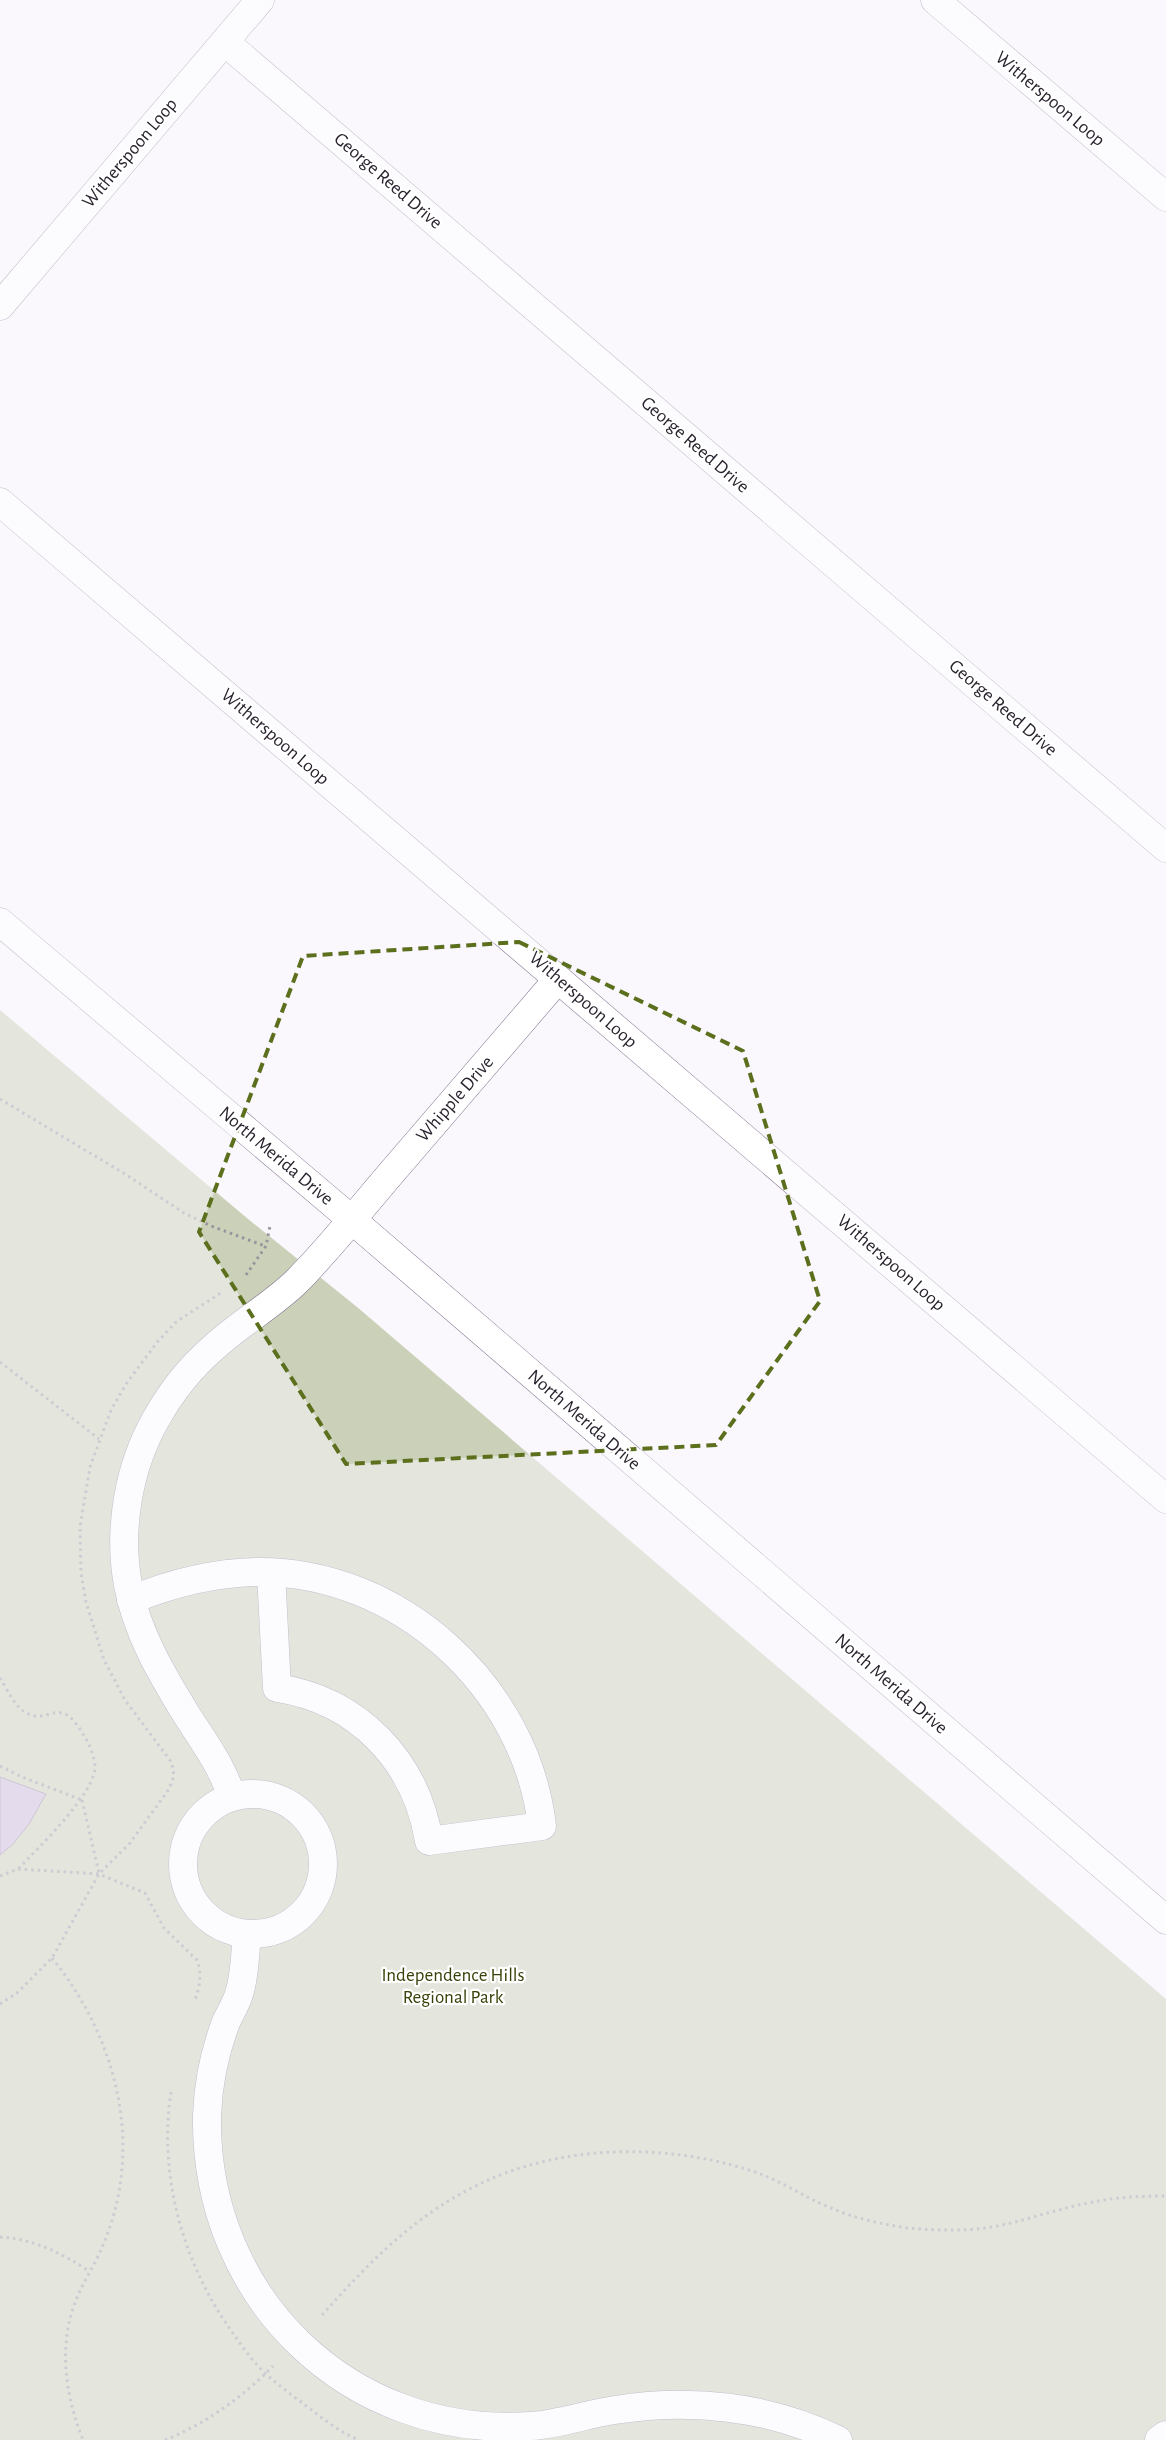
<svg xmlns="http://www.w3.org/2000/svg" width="1166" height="2440" font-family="'Alegreya Sans',sans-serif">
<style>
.green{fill:#cad1b8}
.building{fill:#cbb9d8;stroke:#9787a4}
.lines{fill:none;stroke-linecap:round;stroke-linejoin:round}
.minor-casing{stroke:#857591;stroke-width:29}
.path{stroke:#99949d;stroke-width:3;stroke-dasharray:2.5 4;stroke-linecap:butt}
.minor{stroke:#fff;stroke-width:28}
.marked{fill:none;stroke:#5b6f1d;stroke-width:4;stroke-dasharray:10 6;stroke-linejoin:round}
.labels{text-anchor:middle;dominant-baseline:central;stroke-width:4.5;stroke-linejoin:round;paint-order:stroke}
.street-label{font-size:19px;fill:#2a232f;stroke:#fff}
.park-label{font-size:19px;fill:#374108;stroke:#fff}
</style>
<rect width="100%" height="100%" fill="#faf7fd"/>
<polygon class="green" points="0,1010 248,1219 357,1307 1166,1999 1166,2440 0,2440"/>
<polygon class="building" points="0,1777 46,1794 29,1824 13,1844 0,1855"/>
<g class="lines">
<defs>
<g id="minor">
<polyline points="935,0 1166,197"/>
<polyline points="225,42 1166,848"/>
<polyline points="0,306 260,0"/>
<polyline points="0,502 1166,1499"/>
<polyline points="0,922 351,1219 1166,1920"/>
<path d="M131,1600c41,-17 81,-27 125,-28 143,-2 270,115 286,254l-113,15c-13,-80 -71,-141 -152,-153l-6,-115"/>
<circle cx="253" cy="1864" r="70"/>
<path d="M232,1797c-10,-31 -28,-55 -46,-83 -25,-41 -49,-81 -58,-129 -10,-55 0,-117 28,-166 15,-27 34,-51 57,-71 26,-24 58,-42 83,-66 35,-35 65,-74 97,-111 55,-64 110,-128 165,-192"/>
<path d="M247,1934c-2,19 -2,42 -8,60 -3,10 -9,19 -13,28 -11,29 -18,63 -19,94 -3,181 142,323 324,310 29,-2 56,-12 84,-16 75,-12 154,-4 223,30"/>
<polyline points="1159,2440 1166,2435"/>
</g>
</defs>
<use href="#minor" class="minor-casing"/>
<g class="path">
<polyline points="0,1099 125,1174 184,1213 211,1226 265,1246"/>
<polyline points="246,1275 266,1246 270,1226"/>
<polyline points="0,1362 99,1439"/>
<path d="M0,1678c9,14 18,39 39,38 8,0 15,-5 23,-3 9,2 17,14 21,21 6,9 11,21 12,32 1,27 -58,83 -77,103"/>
<polyline points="0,1766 22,1777 82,1800"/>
<polyline points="82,1800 99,1873"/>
<path d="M0,1876l18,-7 81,5 46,19 19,35 33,32c5,13 3,26 -2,40"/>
<path d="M52,1958c65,80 93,189 51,287 -8,20 -21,38 -28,58 -17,44 -9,95 8,137"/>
<polyline points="0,2004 17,1993 52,1958 99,1874 130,1843 169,1789 174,1776 172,1763 125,1700 104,1660 86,1602 81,1573 80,1527 90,1467 111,1410 126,1384 158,1341 177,1321 221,1293"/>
<path d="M171,2092c-13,86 13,175 64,244 9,13 19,27 31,38 12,11 26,21 39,31 17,13 34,27 54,35"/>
<path d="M0,2237c34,2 61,16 89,34"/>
<path d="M322,2315c42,-47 86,-93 142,-123 85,-47 193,-51 285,-22 27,8 50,24 75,35 26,12 55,19 84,23 23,2 46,3 69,1 39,-4 77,-20 116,-27 24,-5 48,-6 73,-6"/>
<path d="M165,2440c40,-16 78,-43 108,-74"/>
</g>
<use href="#minor" class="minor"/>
</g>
<path d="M0 0H1166V2440H0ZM519,942l224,109 77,250 -104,144 -370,19 -147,-232 104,-276z" fill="#faf7fd" fill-opacity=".55" fill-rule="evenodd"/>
<path class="marked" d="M519,942l224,109 77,250 -104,144 -370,19 -147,-232 104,-276z"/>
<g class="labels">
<g class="street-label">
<text transform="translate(1050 99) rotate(40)">Witherspoon Loop</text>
<text transform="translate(130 153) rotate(-50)">Witherspoon Loop</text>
<text transform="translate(388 181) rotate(41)">George Reed Drive</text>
<text transform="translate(695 445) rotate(41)">George Reed Drive</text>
<text transform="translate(1003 708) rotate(41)">George Reed Drive</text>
<text transform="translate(275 737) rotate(41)">Witherspoon Loop</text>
<text transform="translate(583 1000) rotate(41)">Witherspoon Loop</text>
<text transform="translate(455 1099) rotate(-49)">Whipple Drive</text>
<text transform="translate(276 1156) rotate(40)">North Merida Drive</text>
<text transform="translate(891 1263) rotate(41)">Witherspoon Loop</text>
<text transform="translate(584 1420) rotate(41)">North Merida Drive</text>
<text transform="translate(891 1684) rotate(41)">North Merida Drive</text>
</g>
<g class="park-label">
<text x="453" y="1975">Independence Hills<tspan x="453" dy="22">Regional Park</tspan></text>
</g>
</g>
</svg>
